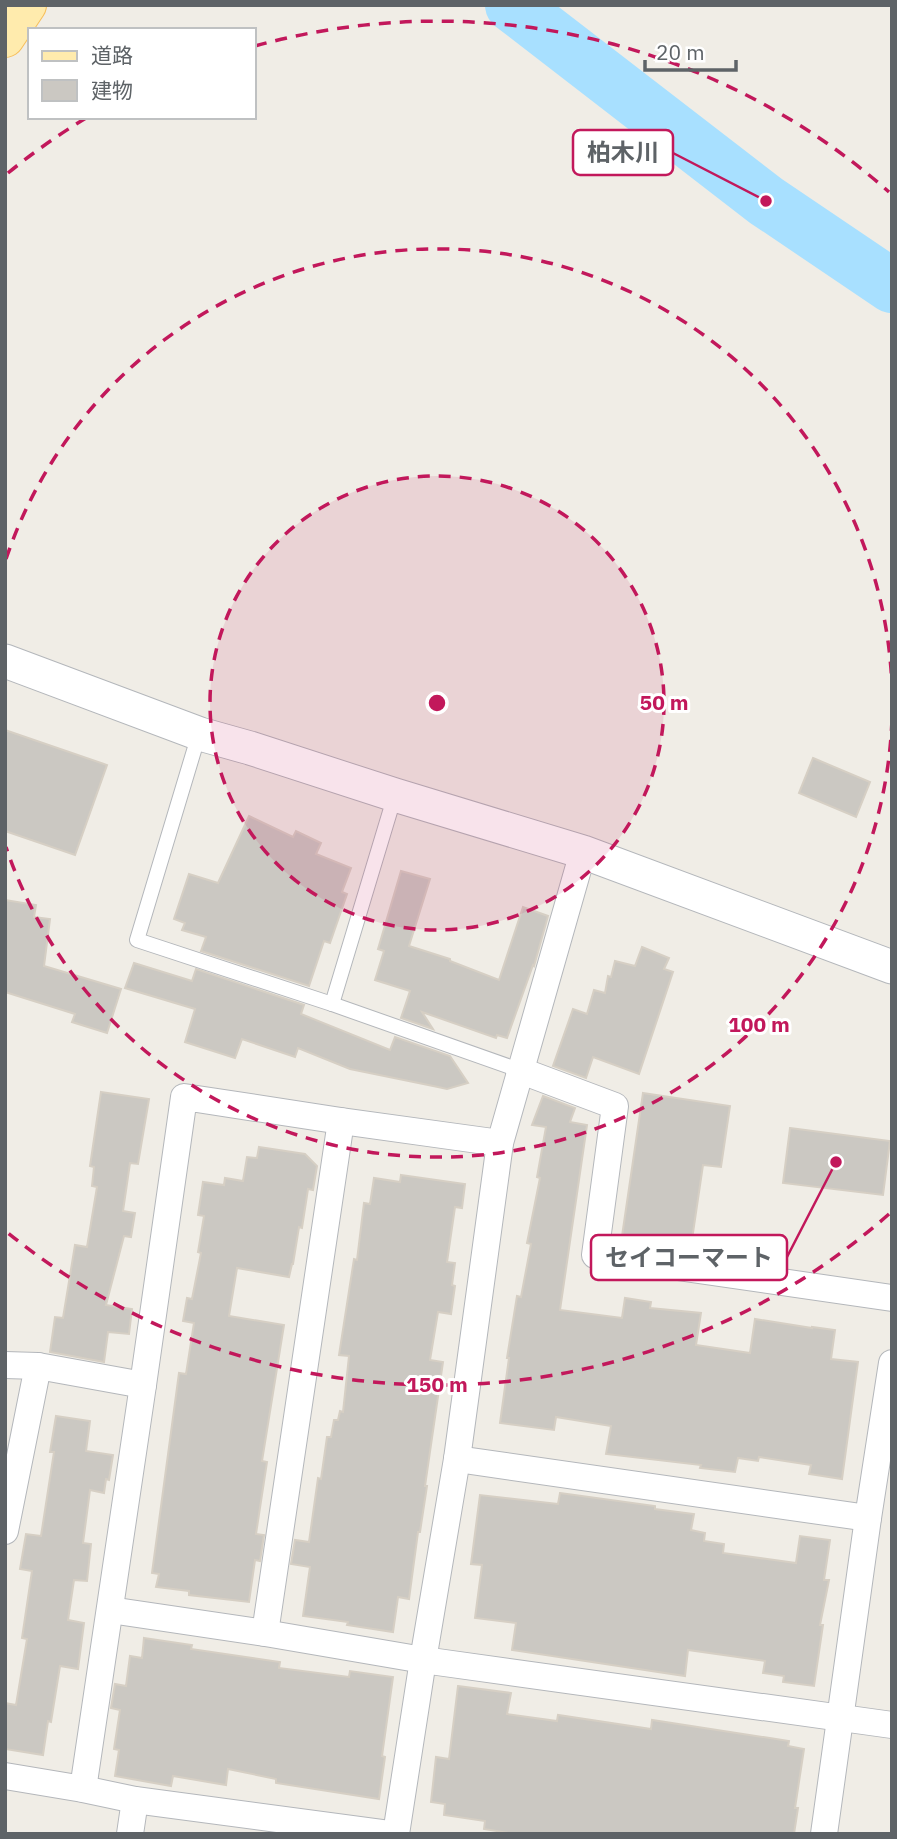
<svg xmlns="http://www.w3.org/2000/svg" width="897" height="1839" font-family="'IBM Plex Sans','Noto Sans JP',sans-serif">
<style>
.lines{fill:none;stroke-linecap:round;stroke-linejoin:round}
.river{stroke:#a8e0ff;stroke-width:54}
.building{fill:#cbc8c2;stroke:#d6cfc4;stroke-width:2}
.service-casing{stroke:#b4b7bb;stroke-width:16}
.minor-casing{stroke:#b4b7bb;stroke-width:28}
.tertiary-casing{stroke:#b4b7bb;stroke-width:35}
.primary-casing{stroke:#f7be59;stroke-width:40}
.service{stroke:#fff;stroke-width:14}
.minor{stroke:#fff;stroke-width:26}
.tertiary{stroke:#fff;stroke-width:33}
.primary{stroke:#ffebad;stroke-width:38}
.ring{fill:none;stroke:#c2185b;stroke-width:3.5;stroke-dasharray:12 9}
.centre{fill:#c2185b;stroke:#fff;stroke-width:3.5}
.ring-label{font-size:21px;text-anchor:middle;font-weight:bold;fill:#c2185b;stroke:#fff;stroke-width:6;stroke-linejoin:round;paint-order:stroke}
.leader{fill:none;stroke:#c2185b;stroke-width:2.5}
.callout-dot{fill:#c2185b;stroke:#fff;stroke-width:2.5}
.callout{fill:#fff;stroke:#c2185b;stroke-width:2.5}
.callout-label{font-size:24px;text-anchor:middle;font-weight:bold;fill:#5e6367}
</style>
<rect width="100%" height="100%" fill="#f0ede6"/>
<g class="lines">
<polyline class="river" points="512,5 766,201 892,286"/>
</g>
<g class="building">
<polygon points="5,730 107,765 75,855 5,831"/>
<polygon points="813,758 870,782 856,817 799,793"/>
<polygon points="249,816 293,837 296,831 321,843 316,854 351,868 342,892 347,894 330,943 324,941 309,986 201,951 206,937 182,930 185,923 174,919 189,874 218,883"/>
<polygon points="401,871 430,879 409,946 450,959 450,961 499,980 523,907 548,916 534,966 533,965 507,1038 497,1035 496,1038 422,1012 433,1029 401,1018 410,991 375,980 384,951 378,949"/>
<polygon points="5,900 36,905 34,917 50,919 44,966 121,989 107,1033 72,1022 75,1014 5,992"/>
<polygon points="642,947 669,958 664,969 673,972 639,1074 593,1057 586,1078 553,1066 573,1009 587,1014 594,990 605,993 608,976 611,977 615,961 635,966"/>
<polygon points="134,963 192,981 196,969 304,1005 301,1014 390,1050 395,1037 450,1056 468,1083 447,1089 438,1087 350,1069 298,1048 295,1057 242,1039 235,1058 185,1042 195,1009 125,988"/>
<polygon points="101,1092 149,1099 138,1164 130,1163 123,1211 135,1213 131,1237 124,1236 106,1305 132,1309 129,1334 108,1332 104,1362 50,1352 55,1317 63,1318 75,1245 87,1247 97,1187 92,1186 94,1167 90,1166"/>
<polygon points="643,1093 730,1106 721,1167 703,1165 690,1253 621,1243"/>
<polygon points="543,1096 575,1108 570,1122 587,1125 560,1310 622,1318 625,1298 651,1302 650,1308 701,1313 696,1345 750,1353 755,1319 812,1328 812,1327 835,1330 831,1359 858,1362 842,1479 809,1474 811,1465 759,1457 758,1461 738,1458 735,1472 700,1468 701,1465 606,1454 611,1426 556,1417 554,1430 500,1423 509,1358 507,1358 517,1296 521,1297 531,1244 527,1243 540,1178 537,1177 546,1127 532,1125"/>
<polygon points="790,1128 890,1141 883,1195 783,1183"/>
<polygon points="259,1147 305,1154 317,1166 313,1190 308,1189 302,1228 299,1227 293,1264 292,1264 289,1277 237,1268 229,1316 284,1325 262,1461 267,1462 256,1534 264,1535 260,1561 255,1560 249,1602 189,1595 189,1591 156,1587 159,1574 152,1573 179,1373 186,1374 194,1323 183,1321 187,1298 192,1299 201,1253 198,1252 204,1216 198,1215 203,1182 224,1185 225,1178 243,1181 247,1157 257,1158"/>
<polygon points="401,1175 465,1184 462,1208 455,1207 447,1262 455,1263 452,1285 455,1286 451,1314 438,1312 430,1360 443,1362 425,1486 427,1486 420,1532 418,1532 409,1599 398,1597 393,1632 347,1625 348,1622 303,1616 310,1567 291,1564 295,1540 309,1542 318,1478 321,1479 327,1437 331,1437 334,1420 338,1420 340,1411 343,1412 349,1356 339,1355 354,1259 357,1260 364,1203 370,1204 374,1178 400,1182"/>
<polygon points="56,1416 90,1421 86,1451 113,1455 109,1480 106,1479 104,1493 90,1490 83,1543 91,1544 87,1581 74,1580 68,1620 84,1623 78,1669 60,1666 51,1722 48,1721 43,1755 5,1749 5,1703 16,1705 27,1639 22,1638 32,1571 20,1569 26,1534 41,1536 54,1452 50,1452"/>
<polygon points="560,1493 655,1506 655,1509 694,1514 691,1530 705,1533 704,1541 724,1544 723,1553 796,1563 800,1536 830,1540 824,1580 829,1580 820,1625 823,1625 814,1686 783,1682 784,1676 763,1673 765,1661 688,1650 685,1676 512,1650 516,1623 475,1618 482,1565 471,1564 480,1495 558,1504"/>
<polygon points="144,1638 192,1645 191,1649 280,1662 279,1668 349,1677 350,1671 393,1677 382,1756 385,1757 379,1799 276,1783 276,1779 228,1769 226,1785 173,1776 171,1786 115,1776 119,1750 114,1749 120,1710 111,1708 115,1684 126,1686 130,1656 142,1658"/>
<polygon points="458,1686 511,1693 507,1714 557,1721 558,1715 651,1729 652,1720 789,1741 788,1746 804,1749 795,1808 798,1808 794,1834 515,1834 484,1829 485,1821 444,1815 445,1804 431,1802 436,1757 449,1759"/>
</g>
<g class="lines">
<defs>
<g id="service">
<polyline points="199,734 137,940 332,1004 519,1070"/>
<polyline points="332,1004 395,795"/>
</g>
<g id="minor">
<polyline points="519,1070 615,1106 595,1255 892,1298"/>
<polyline points="5,1365 38,1366 143,1385"/>
<polyline points="457,1459 868,1518"/>
<polyline points="5,1531 38,1366"/>
<polyline points="110,1610 265,1633 423,1660 892,1725"/>
<polyline points="265,1633 341,1121"/>
<polyline points="5,1776 83,1789 135,1800 389,1834"/>
<polyline points="83,1789 143,1385 184,1097 341,1121 500,1143"/>
<polyline points="130,1834 135,1800"/>
<polyline points="396,1834 423,1660 457,1459 500,1143 583,852"/>
<polyline points="824,1834 868,1518 892,1363"/>
</g>
<polyline id="tertiary" points="5,661 200,734 250,748 395,795 583,852 892,967"/>
<polyline id="primary" points="5,38 27,5"/>
</defs>
<use href="#service" class="service-casing"/>
<use href="#minor" class="minor-casing"/>
<use href="#tertiary" class="tertiary-casing"/>
<use href="#primary" class="primary-casing"/>
<use href="#service" class="service"/>
<use href="#minor" class="minor"/>
<use href="#tertiary" class="tertiary"/>
<use href="#primary" class="primary"/>
</g>
<circle cx="437" cy="703" r="227" fill="#c2185b" fill-opacity=".12"/>
<g class="ring">
<circle cx="437" cy="703" r="227"/>
<path d="M892 719A455 455 0 0 1 6 847M6 559A455 455 0 0 1 892 687"/>
<path d="M889 1214A682 682 0 0 1 8 1233M8 173A682 682 0 0 1 86 118M255 46A682 682 0 0 1 889 192"/>
</g>
<circle cx="437" cy="703" r="10" class="centre"/>
<g class="ring-label">
<text x="664" y="710">50 m</text>
<text x="759" y="1032">100 m</text>
<text x="437" y="1392">150 m</text>
</g>
<path class="leader" d="M766 201L673 153M836 1162L787 1257"/>
<g class="callout-dot">
<circle cx="766" cy="201" r="7"/>
<circle cx="836" cy="1162" r="7"/>
</g>
<g class="callout">
<rect x="573" y="130" width="100" height="45" rx="7"/>
<rect x="591" y="1235" width="196" height="45" rx="7"/>
</g>
<g class="callout-label">
<text x="623" y="161">柏木川</text>
<text x="689" y="1266">セイコーマート</text>
</g>
<rect width="897" height="1839" fill="none" stroke="#5e6367" stroke-width="14"/>
<rect x="28" y="28" width="228" height="91" fill="#ffffff" stroke="#bfc1c2" stroke-width="2"/>
<rect x="42" y="51" width="35" height="10" fill="#ffebad" stroke="#bfc1c2" stroke-width="2"/>
<text x="91" y="63" font-size="21" fill="#5e6367">道路</text>
<rect x="42" y="80" width="35" height="21" fill="#cbc8c2" stroke="#bfc1c2" stroke-width="2"/>
<text x="91" y="98" font-size="21" fill="#5e6367">建物</text>
<path d="M645 60v10h91v-10" fill="none" stroke="#5e6367" stroke-width="3.5"/>
<text x="656" y="60" font-size="21" fill="#5e6367" stroke="#ffffff" stroke-width="5" paint-order="stroke">20 m</text>
</svg>
